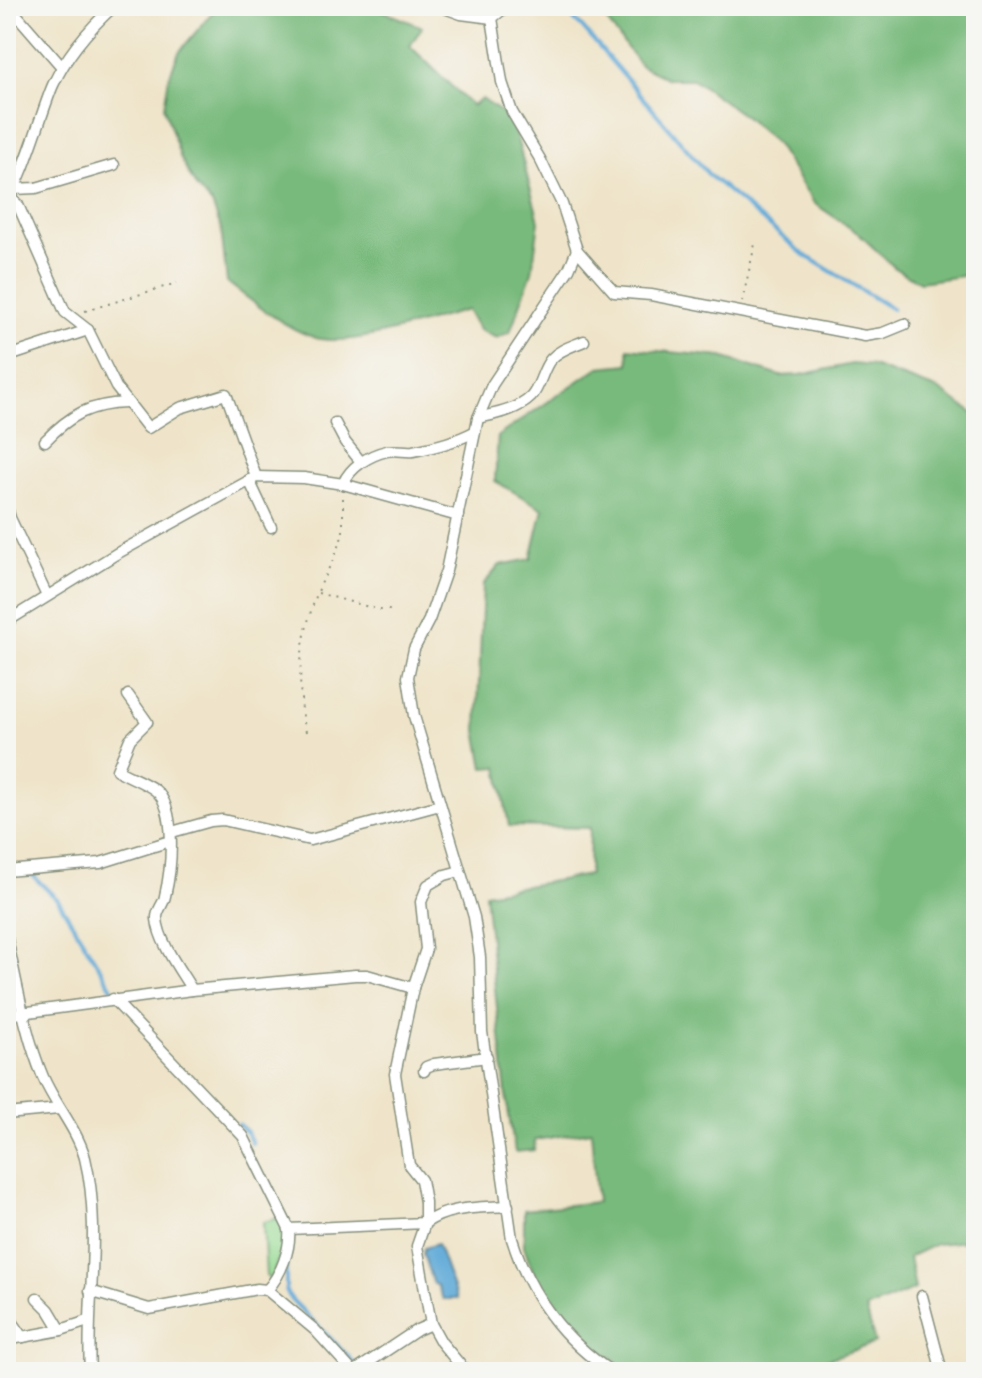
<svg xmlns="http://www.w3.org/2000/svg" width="982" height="1378" font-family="Sriracha,sans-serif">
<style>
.green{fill:#96da92;stroke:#5a8c63;stroke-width:2}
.forest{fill:#78ba7c;stroke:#4c7c58;stroke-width:2}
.water{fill:#61aad8;stroke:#407486;stroke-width:2}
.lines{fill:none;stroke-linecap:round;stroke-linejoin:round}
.stream{stroke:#61aad8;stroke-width:4}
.street-casing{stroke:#87907e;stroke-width:13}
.path{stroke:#87907e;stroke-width:2;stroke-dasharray:2 6;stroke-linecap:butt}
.street{stroke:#fff;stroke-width:10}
</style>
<rect width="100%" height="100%" fill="#f6f6f2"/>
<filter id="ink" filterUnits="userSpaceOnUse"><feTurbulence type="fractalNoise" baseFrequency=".0125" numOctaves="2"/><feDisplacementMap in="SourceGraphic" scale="16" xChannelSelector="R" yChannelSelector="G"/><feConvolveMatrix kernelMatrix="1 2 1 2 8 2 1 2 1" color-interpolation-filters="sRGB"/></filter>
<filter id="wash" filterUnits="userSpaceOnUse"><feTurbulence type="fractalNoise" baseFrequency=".006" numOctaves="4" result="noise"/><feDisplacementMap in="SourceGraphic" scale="32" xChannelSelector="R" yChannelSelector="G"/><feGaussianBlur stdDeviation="1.8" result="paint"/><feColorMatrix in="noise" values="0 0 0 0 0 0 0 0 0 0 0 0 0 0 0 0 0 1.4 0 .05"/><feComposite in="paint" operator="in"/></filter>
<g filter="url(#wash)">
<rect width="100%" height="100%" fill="#efe4c9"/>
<polygon class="green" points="279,1218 287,1235 271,1280 266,1276 263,1222"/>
<g class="forest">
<path d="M218,6h153l51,21 -12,19 62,60 10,-7 23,16 11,20 23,86 -7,51 -22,60 -14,6 -17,-8 -12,-20c-38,10 -114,38 -151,28 -30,-9 -65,-37 -89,-56l-6,-54 -9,-24 -16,-17 -15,-28 -17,-52 5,-30 10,-25z"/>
<polygon points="595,6 976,6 976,274 920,282 896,269 859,234 814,203 775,143 743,115 693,79 668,79 641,66"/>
<polygon points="628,348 722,357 780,376 800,375 852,364 872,366 939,390 976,415 976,1240 936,1244 909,1257 915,1289 866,1309 875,1343 813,1364 815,1372 631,1372 582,1337 535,1276 524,1247 524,1210 597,1202 591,1131 535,1140 534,1150 515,1152 507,1103 485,893 589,875 590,828 509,826 498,767 484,768 477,730 483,585 500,565 531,559 543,509 495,481 498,436 599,367 629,364"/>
</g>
<polygon class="water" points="437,1244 457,1299 443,1299 437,1285 433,1284 423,1254 424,1248"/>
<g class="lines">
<g class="stream">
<polyline points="560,6 582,27 710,176 803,254 892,309"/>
<polyline points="30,873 58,900 112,988"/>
<polyline points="238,1124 247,1132 252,1143"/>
<polyline points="286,1267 286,1291 292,1300 350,1358 358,1370"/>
</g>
</g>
</g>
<g filter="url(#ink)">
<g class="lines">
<defs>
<g id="street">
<polyline points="9,6 62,67"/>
<polyline points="439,6 461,14 492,18"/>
<polyline points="507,6 492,18 502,82 512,112 540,159 562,204 577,250 614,292 651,295 865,336 883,333 905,324"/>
<polyline points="14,189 36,188 114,165"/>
<polyline points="10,198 18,205 65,312 88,330 116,387 148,428 180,408 226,394 256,477"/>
<path d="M6,200c14,-11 37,-93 47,-115 13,-29 38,-58 61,-79"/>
<path d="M577,250l-8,19 -77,116 -14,33 -32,153 -17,49 -15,29 -6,28 6,39 60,201 6,40 2,75 30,207c17,55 52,102 100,133"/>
<polyline points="6,357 88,330"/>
<path d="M478,418c17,-4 40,-8 53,-21 10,-11 11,-28 20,-38 9,-10 22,-13 33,-18"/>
<polyline points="335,423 345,442 361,462"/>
<path d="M45,441c25,-26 45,-37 81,-38"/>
<polyline points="249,480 271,527"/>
<path d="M343,484c7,-17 26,-29 44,-33 9,-2 18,1 26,0 22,-4 42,-9 61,-19"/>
<polyline points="6,504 10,518 47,596"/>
<polyline points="6,622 116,554 256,477 304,478 343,484 458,516"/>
<path d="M128,695l19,27 -17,17 -13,31c12,7 27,12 38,20 23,18 16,81 10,106 -1,8 -9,15 -8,23 2,23 23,51 35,71"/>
<polyline points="172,832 211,821 223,820 310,840 440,805"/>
<polyline points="6,871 100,863 170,841"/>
<polyline points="460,871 445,875 428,885 421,902 426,949 413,988 395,1074 409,1165 421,1180 425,1202 425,1223 417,1246 431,1324 441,1342 466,1372"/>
<path d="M6,935c11,47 18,97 37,142 12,28 34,52 42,81 17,69 1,144 5,214"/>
<path d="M113,999l130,137 46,93c2,20 -8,46 -22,61"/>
<polyline points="6,1015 192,990 355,975 367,975 413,988"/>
<polyline points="424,1071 426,1067 434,1064 487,1057"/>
<polyline points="6,1114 59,1109"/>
<path d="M289,1229l136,-6c24,-17 55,-15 83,-17"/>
<polyline points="90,1291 149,1309 257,1289 267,1290 315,1330 353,1372"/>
<polyline points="922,1296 942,1372"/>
<polyline points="37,1298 49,1310 61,1330"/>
<polyline points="6,1313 23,1337"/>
<polyline points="6,1340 61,1330 88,1321"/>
<polyline points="354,1372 417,1330 431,1324"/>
</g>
</defs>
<use href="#street" class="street-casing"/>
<g class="path">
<polyline points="742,302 755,244"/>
<polyline points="85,311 177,283"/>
<polyline points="318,593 380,610 395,610"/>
<path d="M306,732c-11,-48 -6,-97 13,-143 6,-15 15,-29 21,-45l3,-13v-33"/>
</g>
<use href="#street" class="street"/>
</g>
</g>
<rect width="982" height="1378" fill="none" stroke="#f6f6f2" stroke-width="32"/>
</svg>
